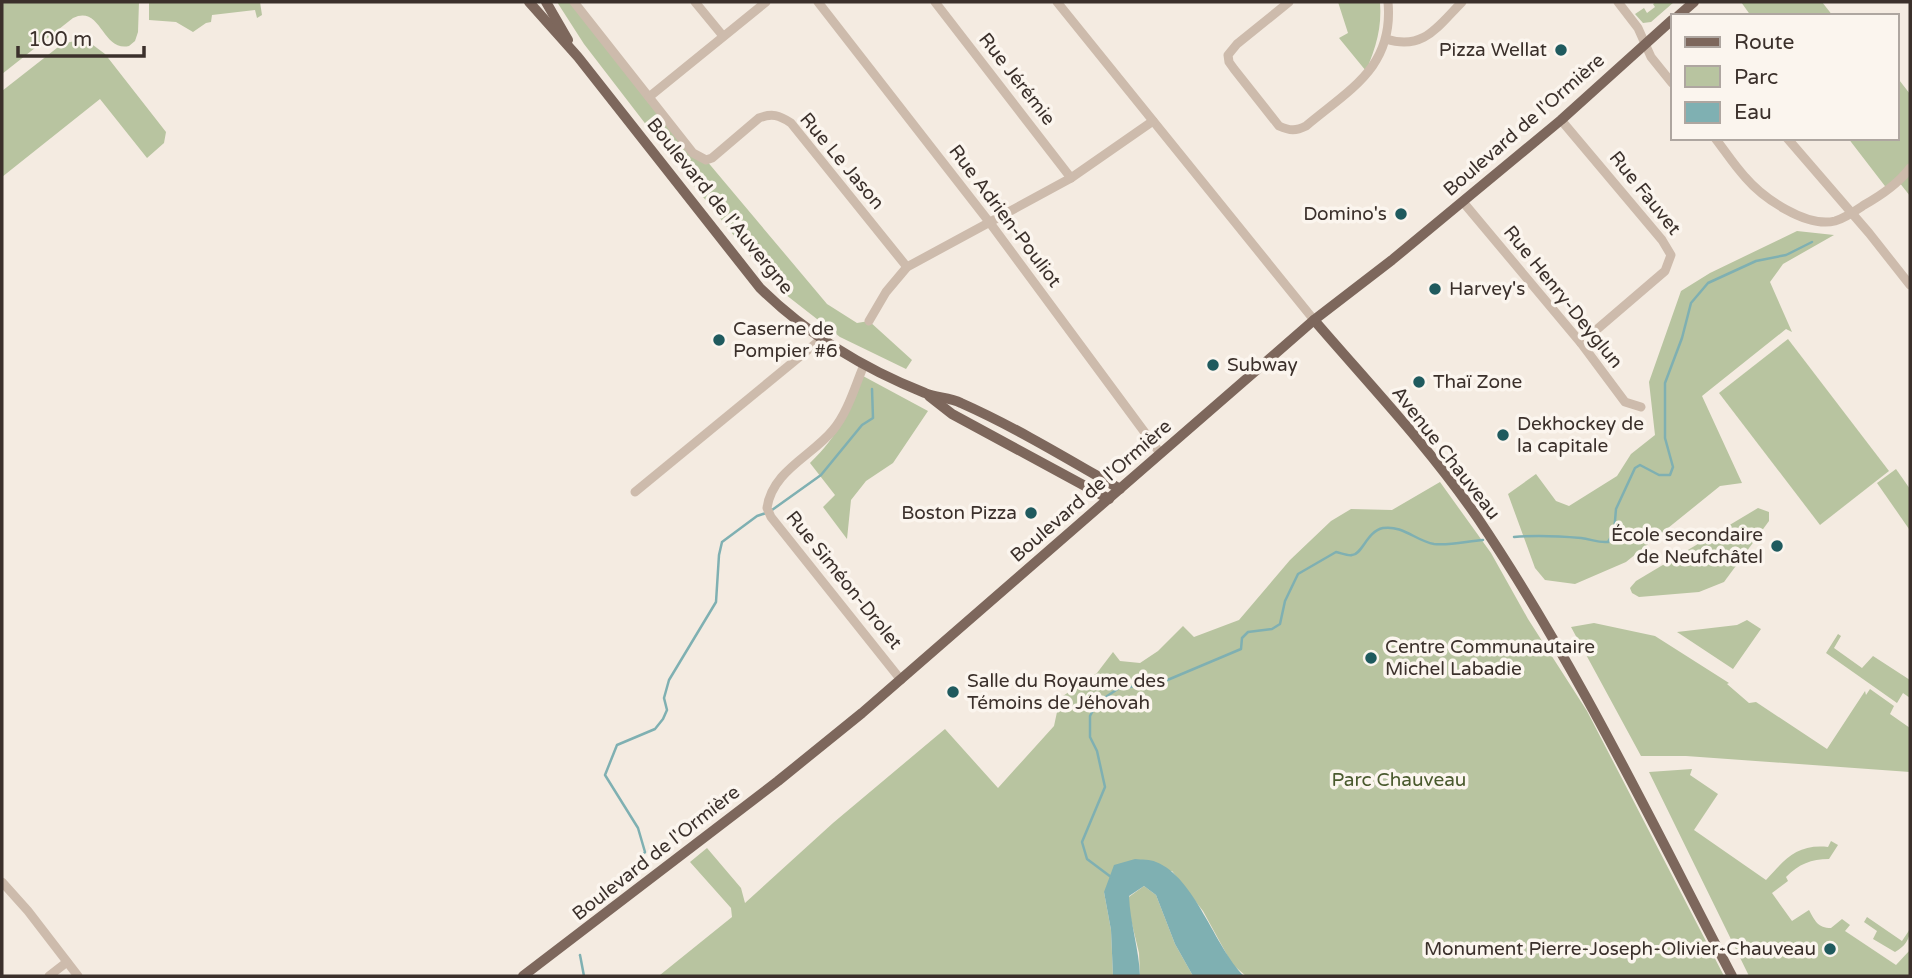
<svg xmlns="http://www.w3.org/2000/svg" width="1912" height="978" font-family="'Varela Round',sans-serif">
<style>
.green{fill:#b8c4a0}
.water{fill:#7fb0b2}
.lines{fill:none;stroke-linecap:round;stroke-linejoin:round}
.stream{stroke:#7fb0b2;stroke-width:2.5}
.minor{stroke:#cdbbac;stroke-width:9}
.major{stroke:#7d675c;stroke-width:10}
.poi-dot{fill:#1f5a5e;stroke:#fbf5ee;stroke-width:2.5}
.labels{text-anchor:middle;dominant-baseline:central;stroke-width:7;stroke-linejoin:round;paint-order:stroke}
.poi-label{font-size:19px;fill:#3b302b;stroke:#fbf5ee;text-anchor:start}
.street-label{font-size:19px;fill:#3b302b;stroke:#fbf5ee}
.park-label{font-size:19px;fill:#4a5a2e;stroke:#fbf5ee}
</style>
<rect width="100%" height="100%" fill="#f4ebe1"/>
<g class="green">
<path d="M2,2h137l-1,30 -3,9 -6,5c-27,6 -28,-42 -56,-28l-71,56z"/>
<polygon points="149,2 260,2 262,15 257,18 255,10 212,15 211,22 206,23 193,32 176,22 149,20"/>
<polygon points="557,2 574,2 693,153 706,160 827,304 857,323 869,321 912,360 906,369 840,337 781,291 755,262 664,148 584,44"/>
<path d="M1338,2h42c2,26 -4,45 -14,69l-27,-33 9,-5z"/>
<polygon points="1656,2 1674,2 1651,22 1643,23 1635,14 1644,8 1647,13 1655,7 1653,4"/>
<polygon points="1741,2 1822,2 1833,16 1751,16"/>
<polygon points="79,40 89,42 105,54 166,132 164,143 147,158 100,99 2,177 2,91 62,44"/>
<polygon points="1896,76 1910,94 1910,196 1899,182 1888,190 1848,138 1896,138"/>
<polygon points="1797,231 1834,235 1783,264 1770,282 1792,332 1786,329 1702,396 1742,483 1720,486 1626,562 1575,584 1545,580 1535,568 1508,494 1536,474 1556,501 1569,506 1617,476 1631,454 1655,435 1649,382 1681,291 1710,273"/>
<polygon points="1788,339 1889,471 1820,525 1719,393"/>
<path d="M863,376l65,35 -35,52 -27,18 -15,19 -4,39 -24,-32 12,-12 -25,-32c29,-28 38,-50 53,-87z"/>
<polygon points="1896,469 1910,489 1909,529 1877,483"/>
<polygon points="1440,482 1491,553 1528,619 1587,711 1724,976 1246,976 1232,964 1203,911 1172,871 1104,892 1111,930 1113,976 661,976 660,975 732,917 731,908 690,862 707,848 741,888 745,903 833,823 945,729 998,788 1054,726 1060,698 1097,673 1113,652 1120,661 1140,663 1158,651 1183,626 1194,637 1239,620 1290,560 1331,521 1351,509 1392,510"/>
<polygon points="1758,508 1769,512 1769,521 1724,582 1699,592 1639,597 1632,593 1630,588 1636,581"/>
<polygon points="1747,620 1761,629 1733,669 1677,632 1737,625"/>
<polygon points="1594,623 1655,636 1729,683 1727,684 1749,703 1756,702 1827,749 1865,691 1866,695 1870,689 1894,706 1890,714 1910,728 1910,772 1686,756 1641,756 1571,627"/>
<polygon points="1838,634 1841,636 1834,648 1862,668 1873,656 1910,680 1910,698 1903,693 1897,703 1826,653"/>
<path d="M1692,769l-2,6 28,19 -24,36 72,50c19,-21 31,-36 62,-33l3,-6 7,4 -9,14c-18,0 -30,5 -43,18l2,4 -16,12 20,28 17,-11c6,11 9,18 22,18l11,-9 8,6 -5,6 51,34 14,-15v26h-161l-100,-204z"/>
<polygon points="1144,886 1156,895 1175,944 1193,976 1140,976 1139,953 1126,899"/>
<path d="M1867,917l35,24 8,-12c0,11 -6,18 -15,23l-22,-13 4,-8 -13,-9z"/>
</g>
<path class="water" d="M1135,859c7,1 15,0 21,3 39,15 59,86 88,114h-51l-18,-32 -19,-49 -12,-9 -15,10c1,27 10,53 11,80h-27l-2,-46 -7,-38 10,-27z"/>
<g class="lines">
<g class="stream">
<polyline points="772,510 821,475 862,425 873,418 872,389"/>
<path d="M1514,537c23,-2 44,-1 67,1 10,1 17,5 27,4l6,-10 2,-23 19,-41 5,-3 19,10h11l3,-8 -8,-29v-55l17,-45 9,-35 17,-20 48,-22 30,-6 26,-13"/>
<polyline points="632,869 645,852 638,828 605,775 617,745 655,729 663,719 667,710 664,698 669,680 716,602 719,555 722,542 757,516 766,513"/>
<path d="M1111,877l-24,-18 -5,-17 23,-55 -8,-36 -7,-14v-21l7,-13 22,-15 39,-4 83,-35 1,-11 6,-6 24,-3 8,-5 5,-23 13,-27 38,-22c5,1 12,4 16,3 10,0 15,-24 31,-27 20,-3 33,13 51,16 15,2 34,-3 49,-4"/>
<polyline points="580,955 584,976"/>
</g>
<g class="minor">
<path d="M574,2l119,151 13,7 6,-2 47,-40c13,-5 20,-3 32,5l116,144"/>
<polyline points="695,2 723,36"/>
<polyline points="818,2 990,223 1160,453"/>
<polyline points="935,2 1071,178"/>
<polyline points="1057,2 1314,320"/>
<path d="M1289,2l-52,42 -9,11 1,7 5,7 45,57c11,5 17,5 27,0 44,-37 88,-59 82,-124"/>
<polyline points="1618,2 1638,28 1651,57 1672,83"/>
<path d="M1386,39c38,12 52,-13 76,-37"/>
<polyline points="649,97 766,2"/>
<polyline points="1561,120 1662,240 1671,255 1665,271 1581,343"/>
<path d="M1715,138c10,13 19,27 30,39 18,21 61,51 90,44 10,-3 20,-10 29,-16 18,-10 34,-21 46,-37"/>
<polyline points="1787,138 1869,233 1910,285"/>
<polyline points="1463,202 1581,343 1625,402 1641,407"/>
<polyline points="869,321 886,292 907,267 1071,178 1153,121"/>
<path d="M864,365c-9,21 -16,47 -31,65 -21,26 -61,41 -66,78l4,9 130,163"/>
<polyline points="635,492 820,340"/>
<polyline points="2,882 28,911 78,976"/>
<polyline points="49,976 67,962"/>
</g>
<g class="major">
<path d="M529,2l49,55 182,231c48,47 102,80 165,105 11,5 24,4 36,10 54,24 107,56 159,86"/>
<polyline points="546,2 568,40"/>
<polyline points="1678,16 1694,2"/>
<path d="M1314,320c55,64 115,127 163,197 98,145 174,304 255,459"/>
<polyline points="929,396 952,414 1109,499"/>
<polyline points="523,976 778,781 862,713 1314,320 1392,260 1561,120 1672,20"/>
</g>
</g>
<g class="poi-dot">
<circle cx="1561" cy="50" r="7"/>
<circle cx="1401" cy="214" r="7"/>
<circle cx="1435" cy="289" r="7"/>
<circle cx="719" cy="340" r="7"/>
<circle cx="1213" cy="365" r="7"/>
<circle cx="1419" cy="382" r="7"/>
<circle cx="1503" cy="435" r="7"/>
<circle cx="1031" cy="513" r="7"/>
<circle cx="1777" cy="546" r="7"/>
<circle cx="1371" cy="658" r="7"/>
<circle cx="953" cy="692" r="7"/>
<circle cx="1830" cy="949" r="7"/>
</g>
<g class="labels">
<g class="poi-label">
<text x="1547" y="50" text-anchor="end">Pizza Wellat</text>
<text x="1387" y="214" text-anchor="end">Domino's</text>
<text x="1449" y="289">Harvey's</text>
<text x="733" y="329">Caserne de<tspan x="733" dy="22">Pompier #6</tspan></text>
<text x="1227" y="365">Subway</text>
<text x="1433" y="382">Thaï Zone</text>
<text x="1517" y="424">Dekhockey de<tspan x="1517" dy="22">la capitale</tspan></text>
<text x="1017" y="513" text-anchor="end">Boston Pizza</text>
<text x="1763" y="535" text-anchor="end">École secondaire<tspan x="1763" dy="22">de Neufchâtel</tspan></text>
<text x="1385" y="647">Centre Communautaire<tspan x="1385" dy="22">Michel Labadie</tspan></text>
<text x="967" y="681">Salle du Royaume des<tspan x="967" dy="22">Témoins de Jéhovah</tspan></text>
<text x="1816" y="949" text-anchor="end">Monument Pierre-Joseph-Olivier-Chauveau</text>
</g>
<g class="street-label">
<text transform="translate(1017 79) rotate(52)">Rue Jérémie</text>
<text transform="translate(1524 125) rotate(-41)">Boulevard de l'Ormière</text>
<text transform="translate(842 161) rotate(50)">Rue Le Jason</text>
<text transform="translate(1645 193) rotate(51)">Rue Fauvet</text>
<text transform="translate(720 206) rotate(51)">Boulevard de l'Auvergne</text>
<text transform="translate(1005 216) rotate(53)">Rue Adrien-Pouliot</text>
<text transform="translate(1563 297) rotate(51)">Rue Henry-Deyglun</text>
<text transform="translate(1446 453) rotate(52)">Avenue Chauveau</text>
<text transform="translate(1091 491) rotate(-41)">Boulevard de l'Ormière</text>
<text transform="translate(844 580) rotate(51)">Rue Siméon-Drolet</text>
<text transform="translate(656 853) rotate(-38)">Boulevard de l'Ormière</text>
</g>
<g class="park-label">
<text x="1399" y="780">Parc Chauveau</text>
</g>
</g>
<rect width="1912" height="978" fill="none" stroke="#3b302b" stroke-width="7"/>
<rect x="1671" y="14" width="228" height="126" fill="#fbf5ee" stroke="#aea6a0" stroke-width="2"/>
<rect x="1685" y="37" width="35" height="10" fill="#7d675c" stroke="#aea6a0" stroke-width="2"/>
<text x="1734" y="49" font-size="21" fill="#3b302b">Route</text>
<rect x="1685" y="66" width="35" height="21" fill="#b8c4a0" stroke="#aea6a0" stroke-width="2"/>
<text x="1734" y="84" font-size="21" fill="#3b302b">Parc</text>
<rect x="1685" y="102" width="35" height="21" fill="#7fb0b2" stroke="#aea6a0" stroke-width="2"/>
<text x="1734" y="119" font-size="21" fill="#3b302b">Eau</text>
<path d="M18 46v10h126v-10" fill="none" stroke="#3b302b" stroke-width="3.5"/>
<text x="28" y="46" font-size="21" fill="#3b302b" stroke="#fbf5ee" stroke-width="5" paint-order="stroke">100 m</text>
</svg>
